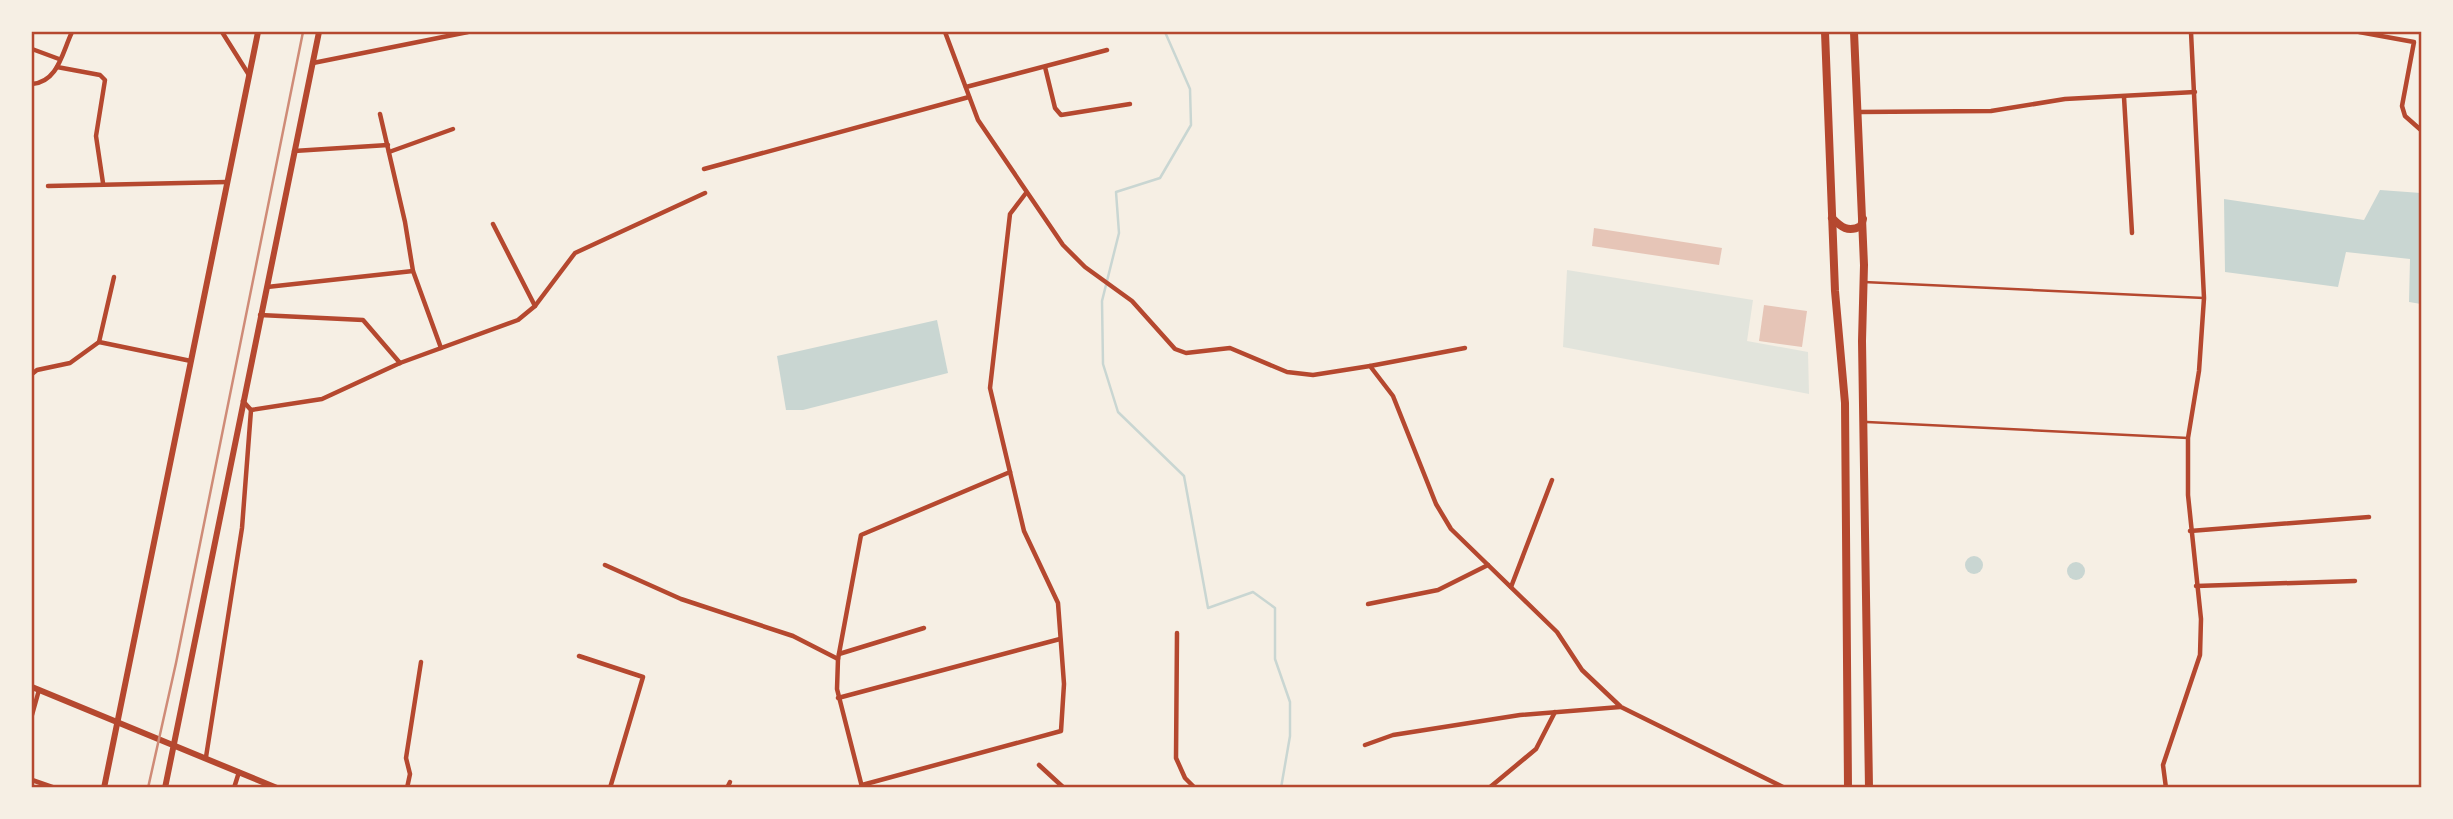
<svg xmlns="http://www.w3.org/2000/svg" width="2453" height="819" font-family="Lato,sans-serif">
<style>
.green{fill:#e2e4dc}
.water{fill:#c9d6d2}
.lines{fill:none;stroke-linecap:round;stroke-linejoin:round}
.stream{stroke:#c9d6d2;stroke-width:2.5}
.building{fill:#e6c5b7}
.service{stroke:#b5482f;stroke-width:2.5}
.minor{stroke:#b5482f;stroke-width:4.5}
.tertiary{stroke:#b5482f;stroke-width:6}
.secondary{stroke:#b5482f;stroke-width:6}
.trunk{stroke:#b5482f;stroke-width:8}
.rail{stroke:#cf8b77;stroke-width:2.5}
.neatline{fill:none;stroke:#b5482f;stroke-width:2.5}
</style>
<rect width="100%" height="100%" fill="#f6efe4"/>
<polygon class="green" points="1567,270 1753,300 1747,341 1808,352 1809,394 1563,347"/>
<g class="water">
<polygon points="2380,190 2421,193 2421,304 2409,302 2410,259 2346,252 2338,287 2225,272 2224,199 2364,220"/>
<polygon points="937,320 948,373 803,410 786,410 777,356"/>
<circle cx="1974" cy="565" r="9"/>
<circle cx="2076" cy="571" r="9"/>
</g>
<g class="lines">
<polyline class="stream" points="1165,32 1190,89 1191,125 1160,178 1116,192 1119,233 1102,301 1103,364 1118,412 1184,476 1208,608 1253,592 1275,608 1275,659 1290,702 1290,736 1281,788"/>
</g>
<g class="building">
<polygon points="1594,228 1722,248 1719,265 1592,246"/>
<polygon points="1764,305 1807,311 1802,347 1759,341"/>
</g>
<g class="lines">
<g class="service">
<polyline points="1864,282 2204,298"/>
<polyline points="1867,422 2188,438"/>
</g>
<g class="minor">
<polyline points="222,32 249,75"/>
<polyline points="945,32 978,120 1063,245 1085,267 1132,301 1175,349 1186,353 1230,348 1287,372 1313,375 1370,366 1393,396 1436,504 1451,529 1557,632 1582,670 1621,707 1785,788"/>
<polyline points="2359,32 2414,42 2402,106 2405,116 2422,131"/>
<polyline points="32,49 59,59"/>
<polyline points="313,63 468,32"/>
<polyline points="57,67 100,75 105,80 96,136 103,183"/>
<polyline points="1045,67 1055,108 1061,115 1130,104"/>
<path d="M32,84c26,-2 30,-31 40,-52"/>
<polyline points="966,87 1107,50"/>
<polyline points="2124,97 2132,233"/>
<polyline points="1859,112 1991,111 2065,99 2195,92"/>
<polyline points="380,114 405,222 413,271 441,348"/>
<polyline points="294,151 388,145"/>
<polyline points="389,152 453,129"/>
<polyline points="704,169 969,97"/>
<polyline points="48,186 227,182"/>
<polyline points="493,224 535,306"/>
<polyline points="114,277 99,342 191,361"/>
<polyline points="267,287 413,271"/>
<polyline points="260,315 363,320 400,363"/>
<polyline points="1370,366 1465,348"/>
<polyline points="32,374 37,370 70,363 99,342"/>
<polyline points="251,410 322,399 400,363 518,320 535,306 575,253 705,193"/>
<polyline points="2190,531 2369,517"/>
<polyline points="605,565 681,599 793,636 838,659"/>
<polyline points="2196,586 2355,581"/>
<polyline points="1511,587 1552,480"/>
<polyline points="1368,604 1438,590 1488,565"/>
<polyline points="1177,633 1176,758 1185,778 1195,788"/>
<polyline points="839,654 924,628"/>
<polyline points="579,656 643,677 610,788"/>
<polyline points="838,698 1060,639"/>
<polyline points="32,715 39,690"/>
<polyline points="1365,745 1393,735 1520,715 1620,707"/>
<polyline points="206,757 242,528 251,410 243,401"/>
<polyline points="1039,765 1064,788"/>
<polyline points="32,780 55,788"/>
<polyline points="862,785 1061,731 1064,684 1058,603 1024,531 990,388 1010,214 1026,193"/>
<polyline points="862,787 837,689 838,659 861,535 1010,472"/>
<polyline points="234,788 239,772"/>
<polyline points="407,788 410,774 406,758 421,662"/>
<polyline points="727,788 730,782"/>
<polyline points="1489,788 1536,749 1555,712"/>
<polyline points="2166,788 2163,765 2200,655 2201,619 2188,495 2188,438 2199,371 2204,298 2191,32"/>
</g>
<g class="tertiary">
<polyline points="104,788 258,32"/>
<polyline points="165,788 319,32"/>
</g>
<polyline class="secondary" points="32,687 277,788"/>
<g class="trunk">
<polyline points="1825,32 1835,291 1845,403 1848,788"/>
<polyline points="1854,32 1864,265 1862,341 1869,788"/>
<path d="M1832,218c9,9 16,15 29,8l2,-7"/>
</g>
<polyline class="rail" points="148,788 176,663 303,32"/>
</g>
<rect width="2453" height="819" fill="none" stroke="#f6efe4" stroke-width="66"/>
<rect x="33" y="33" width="2387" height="753" class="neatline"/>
</svg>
